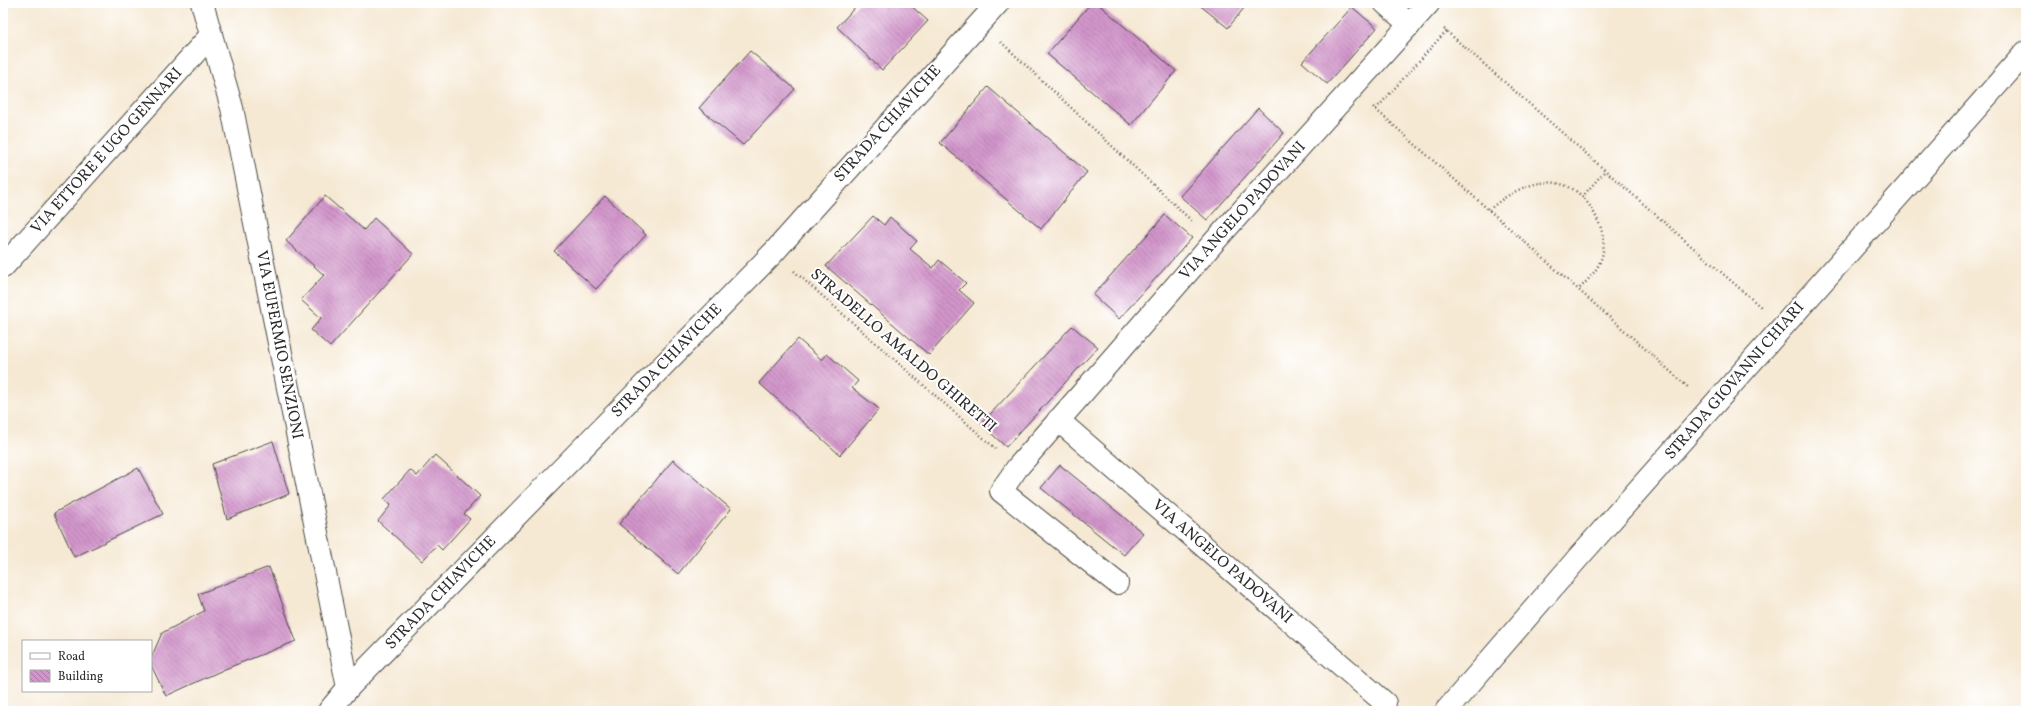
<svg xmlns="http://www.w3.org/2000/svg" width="2029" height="714" font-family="Vollkorn,serif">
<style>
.building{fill:url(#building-back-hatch)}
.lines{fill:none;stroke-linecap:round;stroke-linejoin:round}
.street-casing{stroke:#494844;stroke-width:24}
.path{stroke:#494844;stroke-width:2.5;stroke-dasharray:1 3;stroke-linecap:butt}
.street{stroke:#fff;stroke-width:22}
.labels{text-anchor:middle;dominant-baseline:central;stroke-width:4;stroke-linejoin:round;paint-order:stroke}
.street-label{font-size:16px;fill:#2b2b2b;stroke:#fff}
</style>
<defs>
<pattern id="building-back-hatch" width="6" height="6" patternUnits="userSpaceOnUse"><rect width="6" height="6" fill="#d194ca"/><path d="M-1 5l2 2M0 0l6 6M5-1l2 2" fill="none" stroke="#aa79a4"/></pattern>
</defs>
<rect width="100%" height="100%" fill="#fff"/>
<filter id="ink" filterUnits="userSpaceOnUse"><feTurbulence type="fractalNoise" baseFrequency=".025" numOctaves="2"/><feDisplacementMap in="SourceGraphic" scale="8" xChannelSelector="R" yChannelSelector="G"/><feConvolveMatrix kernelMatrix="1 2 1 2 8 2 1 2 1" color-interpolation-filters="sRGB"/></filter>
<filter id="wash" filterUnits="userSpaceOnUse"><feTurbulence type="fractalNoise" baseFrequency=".012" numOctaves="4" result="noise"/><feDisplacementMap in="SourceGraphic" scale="16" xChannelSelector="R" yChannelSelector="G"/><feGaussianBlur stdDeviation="0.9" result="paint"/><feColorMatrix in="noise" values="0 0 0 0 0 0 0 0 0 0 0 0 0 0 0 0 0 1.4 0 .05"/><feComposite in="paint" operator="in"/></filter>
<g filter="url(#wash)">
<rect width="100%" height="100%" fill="#f6e9d4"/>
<g id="blocks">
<g class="building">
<polygon points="859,3 897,4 908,3 928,21 882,70 837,27"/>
<polygon points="1091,3 1097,3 1176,71 1131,125 1047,54"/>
<polygon points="1197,3 1248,3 1228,28"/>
<polygon points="1352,7 1377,28 1327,84 1302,62"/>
<polygon points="750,51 795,89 743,145 699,108"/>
<polygon points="988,87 1087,172 1041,229 940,143"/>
<polygon points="1258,108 1284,133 1207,220 1180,196"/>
<polygon points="325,196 364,230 374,218 413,254 330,347 311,330 321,318 301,300 324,275 286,241"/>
<polygon points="605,196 646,235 596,289 554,251"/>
<polygon points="1165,215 1192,238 1119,319 1093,295"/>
<polygon points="873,216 884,225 890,217 917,241 910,249 933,268 939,260 966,283 959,290 974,303 929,355 826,266"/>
<polygon points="1072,326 1098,347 1006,447 981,424"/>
<polygon points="798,339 822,360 827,354 858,381 852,388 879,409 840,455 759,383"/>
<polygon points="273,441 289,494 227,519 212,464"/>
<polygon points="435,455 480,496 464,514 470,519 442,550 437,545 422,561 378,521 391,505 384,499 410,470 417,476"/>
<polygon points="673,460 731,509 678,574 619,524"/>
<polygon points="1060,465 1143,533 1124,555 1041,488"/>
<polygon points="138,468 163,514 74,557 54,513"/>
<polygon points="269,567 296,641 225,669 166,696 151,665 151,658 162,633 204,611 198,594"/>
</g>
</g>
</g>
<g filter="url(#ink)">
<use href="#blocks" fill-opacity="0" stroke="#494844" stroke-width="1"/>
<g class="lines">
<defs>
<g id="street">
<polyline points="202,3 232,108 348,688"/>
<polyline points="1385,3 1410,25"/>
<polyline points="3,267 211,35"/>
<polyline points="1058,420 1385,703"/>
<polyline points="1117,583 1001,491 1017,468 1214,242 1429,3"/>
<polyline points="329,711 348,688 773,253 998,3"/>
<polyline points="1446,711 1577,559 2026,52"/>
</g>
</defs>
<use href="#street" class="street-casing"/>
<g class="path">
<polyline points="1444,29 1762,308"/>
<polyline points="1001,42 1193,222"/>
<polyline points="1373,107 1689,388"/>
<polyline points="1376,109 1446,31"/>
<polyline points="1582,197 1605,171"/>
<path d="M1489,210c33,-30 80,-44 105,3 7,12 11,25 9,38 -2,16 -14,28 -24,38"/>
<polyline points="794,271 996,449"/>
</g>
<use href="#street" class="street"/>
</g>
</g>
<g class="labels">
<g class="street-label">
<text transform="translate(888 124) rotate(-48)">STRADA CHIAVICHE</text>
<text transform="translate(107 151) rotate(-48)">VIA ETTORE E UGO GENNARI</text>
<text transform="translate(1243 211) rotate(-48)">VIA ANGELO PADOVANI</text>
<text transform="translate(279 345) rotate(79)">VIA EUFERMIO SENZIONI</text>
<text transform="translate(903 351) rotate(41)">STRADELLO AMALDO GHIRETTI</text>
<text transform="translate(667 361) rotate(-46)">STRADA CHIAVICHE</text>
<text transform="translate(1735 381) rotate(-49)">STRADA GIOVANNI CHIARI</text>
<text transform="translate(1222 562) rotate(41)">VIA ANGELO PADOVANI</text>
<text transform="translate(441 593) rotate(-46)">STRADA CHIAVICHE</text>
</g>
</g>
<rect width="2029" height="714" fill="none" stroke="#fff" stroke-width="16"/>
<rect x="22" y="640" width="130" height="52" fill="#ffffff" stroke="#aaaaaa"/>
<rect x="30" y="653" width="20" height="6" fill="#ffffff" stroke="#aaaaaa"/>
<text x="58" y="660" font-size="12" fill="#2b2b2b">Road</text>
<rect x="30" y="670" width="20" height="12" fill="url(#building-back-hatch)" stroke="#aaaaaa"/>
<text x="58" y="680" font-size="12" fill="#2b2b2b">Building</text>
</svg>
